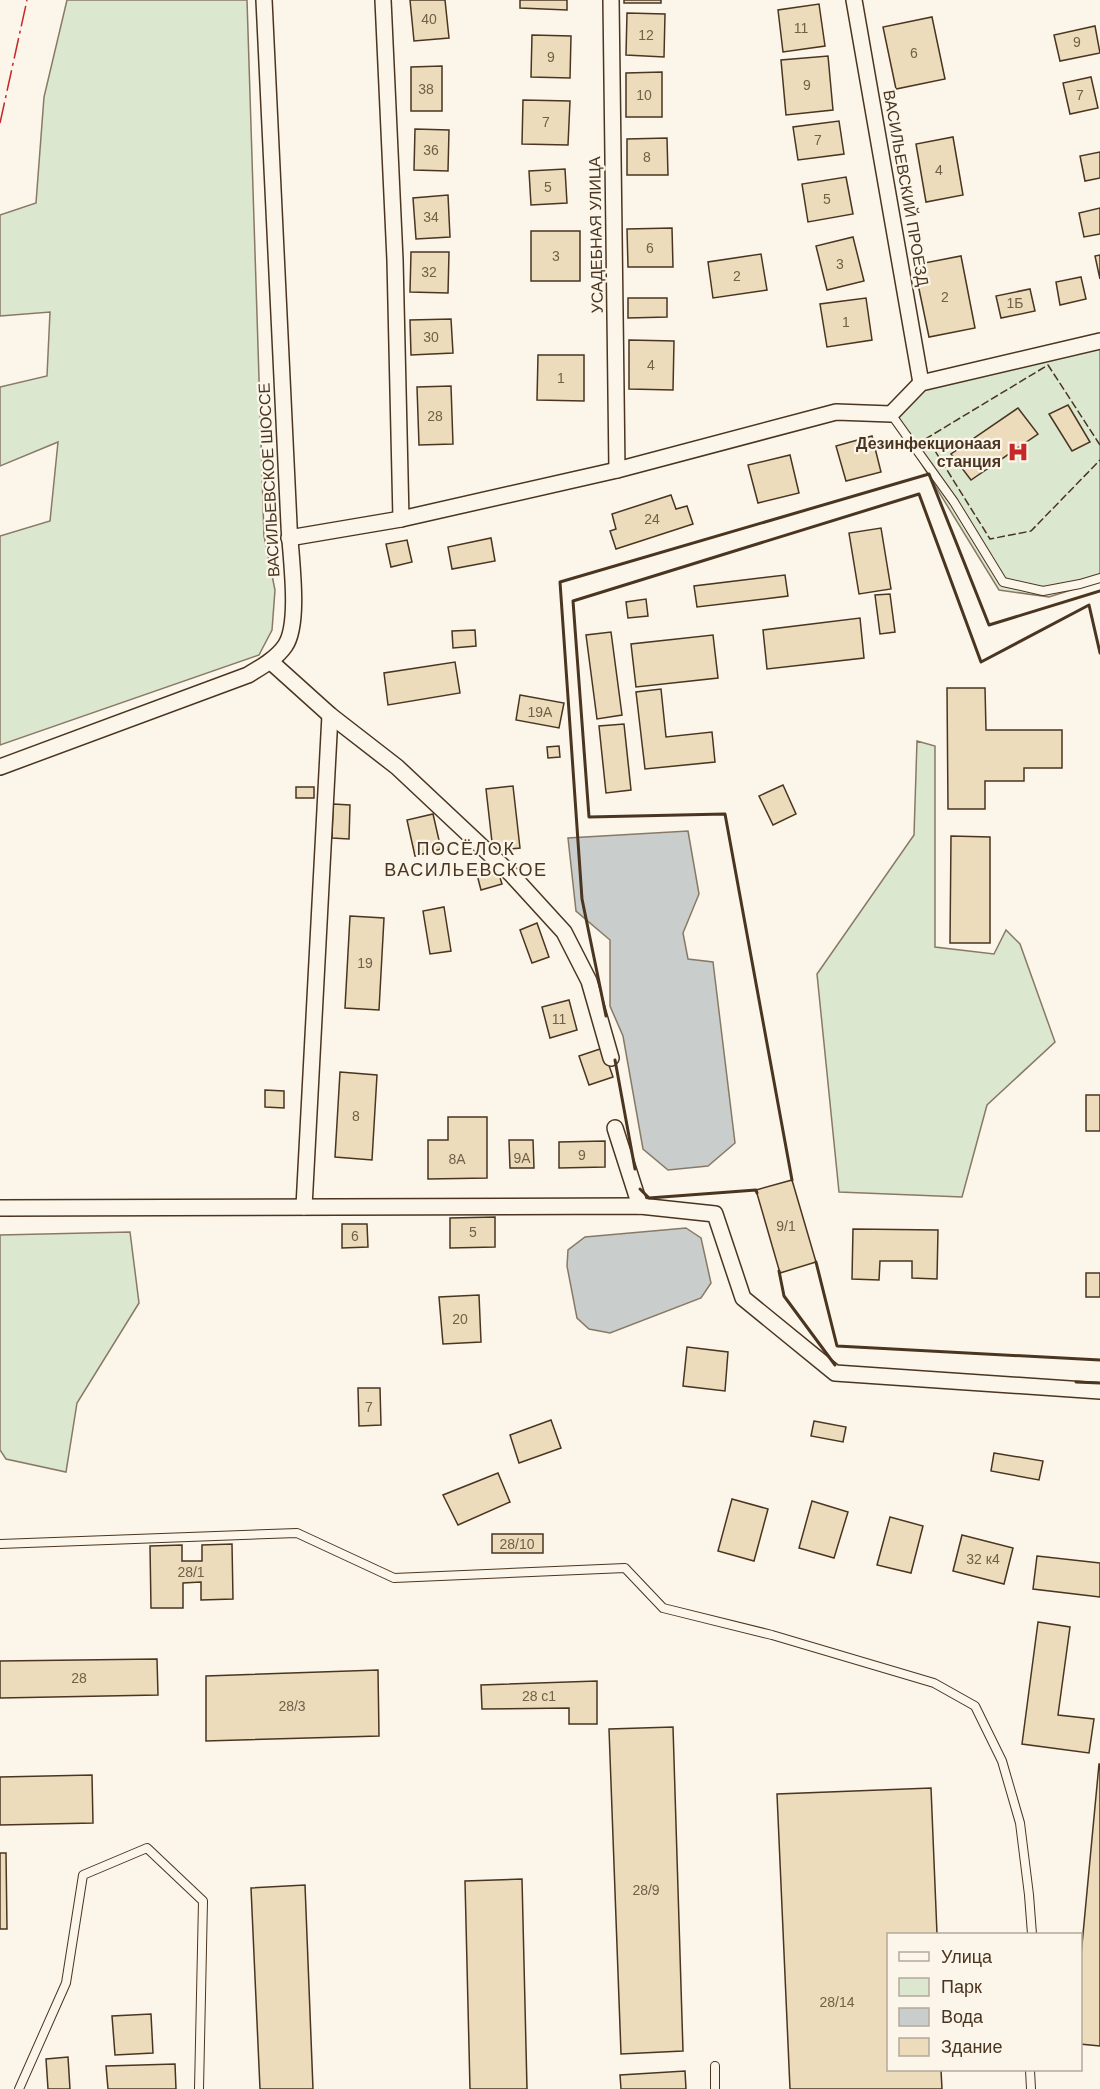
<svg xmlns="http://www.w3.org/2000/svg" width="1100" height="2089" font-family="Helvetica,sans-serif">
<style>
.green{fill:#dce7d0;stroke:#887966;stroke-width:1.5}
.water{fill:#c9cecd;stroke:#887966;stroke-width:1.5}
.building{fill:#ecdcbc;stroke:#4a3520;stroke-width:1.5}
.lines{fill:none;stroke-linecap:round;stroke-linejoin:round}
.lane-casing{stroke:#4a3520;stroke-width:10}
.street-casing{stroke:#4a3520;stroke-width:18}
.lane{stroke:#fbf6e9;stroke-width:8}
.street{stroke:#fbf6e9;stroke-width:15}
.fence{stroke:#4a3520;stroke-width:1.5;stroke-dasharray:8 3;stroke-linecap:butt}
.wall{stroke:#4a3520;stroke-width:3}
.power{stroke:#c62828;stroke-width:1.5;stroke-dasharray:21 4.5 3 4.5;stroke-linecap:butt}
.labels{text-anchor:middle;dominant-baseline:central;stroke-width:4.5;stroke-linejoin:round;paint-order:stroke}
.number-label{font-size:14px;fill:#725f47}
.street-label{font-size:16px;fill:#4a3520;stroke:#fbf6e9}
.poi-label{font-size:16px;font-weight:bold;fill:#4a3520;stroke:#fbf6e9;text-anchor:end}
.neighbourhood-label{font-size:18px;letter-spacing:1.5px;fill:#4a3520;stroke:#fbf6e9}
</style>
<rect width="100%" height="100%" fill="#fbf6e9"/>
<g class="green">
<polygon points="67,0 247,0 264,536 275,590 272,630 259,655 0,745 0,536 50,521 58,442 0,466 0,387 47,376 50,312 0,316 0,215 36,203 44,97"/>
<polygon points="1100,341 1100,581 1049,597 999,590 891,414 921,383"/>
<polygon points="917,741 935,746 935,947 994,954 1006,930 1020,944 1055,1042 987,1105 962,1197 839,1192 817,974 914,835"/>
<polygon points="130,1232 139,1303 77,1403 66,1472 6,1459 0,1450 0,1235"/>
</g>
<g class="water">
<polygon points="688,831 699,894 683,933 688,959 713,962 735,1143 708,1166 668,1170 643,1149 623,1036 610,1006 610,940 576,911 568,838"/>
<polygon points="686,1228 701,1238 711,1283 701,1298 610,1333 589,1329 577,1318 567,1266 568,1250 585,1237"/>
</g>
<g class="building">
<polygon points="410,0 445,0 449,38 414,41"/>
<polygon points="520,0 567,0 567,10 520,8"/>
<rect x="624" y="0" width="37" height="3"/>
<polygon points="819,4 825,46 783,52 778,10"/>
<polygon points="627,13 665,14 664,57 626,55"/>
<polygon points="932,17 945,79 896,89 883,27"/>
<polygon points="1095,26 1100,53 1060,61 1054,35"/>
<polygon points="532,35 571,36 570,78 531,77"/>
<polygon points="828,56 833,110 786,115 781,60"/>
<polygon points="442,66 442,111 411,111 411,67"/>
<polygon points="662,72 662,117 626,117 626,73"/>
<polygon points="1091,77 1098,108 1070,114 1063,83"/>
<polygon points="523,100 570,101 568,145 522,144"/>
<polygon points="839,121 844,154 798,160 793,127"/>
<polygon points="415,129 449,130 448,171 414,170"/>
<polygon points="953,137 963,195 926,202 916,144"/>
<polygon points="667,138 668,175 627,175 627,139"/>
<polygon points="1100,152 1100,178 1085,181 1080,156"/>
<polygon points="565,169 567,203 531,205 529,171"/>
<polygon points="846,177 853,214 808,222 802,184"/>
<polygon points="448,195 450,237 416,239 413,198"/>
<polygon points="1100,208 1100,234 1084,237 1079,213"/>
<polygon points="672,228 673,267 628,267 627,229"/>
<rect x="531" y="231" width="49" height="50"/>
<polygon points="853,237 864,281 827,290 816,246"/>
<polygon points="411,252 449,252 448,293 410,292"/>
<polygon points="761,254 767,290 713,298 708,262"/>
<polygon points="1100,255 1100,279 1095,256"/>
<polygon points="961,256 975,328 929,337 914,265"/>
<polygon points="1081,277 1086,299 1060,305 1056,282"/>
<polygon points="1030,289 1035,311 1001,318 996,296"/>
<polygon points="628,298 667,298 667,317 628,318"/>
<polygon points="866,298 872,340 827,347 820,304"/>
<polygon points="451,319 453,353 411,355 410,320"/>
<polygon points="629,340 674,341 673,390 629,389"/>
<polygon points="538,355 584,355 584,401 537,400"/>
<polygon points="451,386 453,444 419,445 417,387"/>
<polygon points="1068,405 1090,442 1072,451 1049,414"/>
<polygon points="1018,408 1038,434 971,480 951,454"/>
<polygon points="872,436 881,472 846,481 836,446"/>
<polygon points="790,455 799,493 758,503 748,465"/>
<polygon points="671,495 676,509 687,506 693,524 616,549 610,531 616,529 612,514"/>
<polygon points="881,528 891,589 859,594 849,533"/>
<polygon points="491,538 495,561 452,569 448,547"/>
<polygon points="407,540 412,562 391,567 386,544"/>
<polygon points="785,575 788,596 697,607 694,586"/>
<polygon points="890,594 895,632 880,634 875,595"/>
<polygon points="646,599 648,616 628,618 626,602"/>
<polygon points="860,618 864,658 767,669 763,630"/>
<polygon points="475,630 476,646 453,648 452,631"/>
<polygon points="611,632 622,715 597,719 586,635"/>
<polygon points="713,635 718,678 636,687 631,644"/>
<polygon points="455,662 460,693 388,705 384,673"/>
<polygon points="947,688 985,688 986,730 1062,730 1062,768 1024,768 1024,781 985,781 985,809 948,809"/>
<polygon points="661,689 666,737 712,732 715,762 645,769 636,692"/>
<polygon points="520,695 564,703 559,728 516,720"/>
<polygon points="624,724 631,790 606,793 599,726"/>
<polygon points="559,746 560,757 548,758 547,747"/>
<polygon points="783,785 796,814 773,825 759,796"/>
<polygon points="513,786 520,848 493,851 486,789"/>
<rect x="296" y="787" width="18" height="11"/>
<polygon points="333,804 350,805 349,839 332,838"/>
<polygon points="433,814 441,849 415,856 407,820"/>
<polygon points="951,836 990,837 990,943 950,943"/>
<polygon points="496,865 502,884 481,890 476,871"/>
<polygon points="444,907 451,951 430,954 423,911"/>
<polygon points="350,916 384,918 379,1010 345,1008"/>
<polygon points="537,923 549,957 532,963 520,930"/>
<polygon points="569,1000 577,1030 550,1038 542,1007"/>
<polygon points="603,1048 613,1077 589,1085 579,1056"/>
<polygon points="340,1072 377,1075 372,1160 335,1157"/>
<polygon points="265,1090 284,1091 284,1108 265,1107"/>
<rect x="1086" y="1095" width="14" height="36"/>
<polygon points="448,1117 487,1117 487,1178 428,1179 428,1140 448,1140"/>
<polygon points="509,1140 533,1140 534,1168 510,1168"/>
<polygon points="605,1141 605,1167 559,1168 559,1142"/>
<polygon points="792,1180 816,1262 780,1273 756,1190"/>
<polygon points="495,1217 495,1247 450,1248 450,1218"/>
<polygon points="342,1224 367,1224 368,1247 342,1248"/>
<polygon points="853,1229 938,1230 937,1279 912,1278 912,1261 880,1261 879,1280 852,1279"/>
<rect x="1086" y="1273" width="14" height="24"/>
<polygon points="479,1295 481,1342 443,1344 439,1297"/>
<polygon points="687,1347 728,1352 725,1391 683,1386"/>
<polygon points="358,1388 380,1388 381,1425 359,1426"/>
<polygon points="551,1420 561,1448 519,1463 510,1435"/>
<polygon points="814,1421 846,1427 843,1442 811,1436"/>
<polygon points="994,1453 1043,1461 1039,1480 991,1471"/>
<polygon points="498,1473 510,1502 458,1525 443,1495"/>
<polygon points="732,1499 768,1509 754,1561 718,1551"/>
<polygon points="812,1501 848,1512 834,1558 799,1548"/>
<polygon points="890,1517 923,1526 911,1573 877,1565"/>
<rect x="492" y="1534" width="51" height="19"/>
<polygon points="962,1535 1013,1548 1004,1584 953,1571"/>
<polygon points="232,1544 233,1599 201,1600 201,1582 183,1583 183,1608 151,1608 150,1546 182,1545 182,1561 202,1561 202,1545"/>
<polygon points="1037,1556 1100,1563 1100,1597 1033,1589"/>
<polygon points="1038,1622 1070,1627 1058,1715 1094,1719 1089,1753 1022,1744"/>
<polygon points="157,1659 158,1695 0,1698 0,1661"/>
<polygon points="378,1670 379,1736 206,1741 206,1676"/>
<polygon points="597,1681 597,1724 569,1724 569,1708 482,1709 481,1685"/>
<polygon points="673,1727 683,2051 621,2054 609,1729"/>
<polygon points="1099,1764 1100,1764 1100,2046 1080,2044 1080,1966"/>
<polygon points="92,1775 93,1823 0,1825 0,1777"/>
<polygon points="931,1788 937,1934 888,1934 888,2070 941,2070 942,2089 790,2089 777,1794"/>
<polygon points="0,1853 6,1853 7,1929 0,1929"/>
<polygon points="522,1879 527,2089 470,2089 465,1881"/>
<polygon points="305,1885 313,2089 260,2089 251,1888"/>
<polygon points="151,2014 153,2053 115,2055 112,2016"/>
<polygon points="68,2057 70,2089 48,2089 46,2059"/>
<polygon points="175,2064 176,2089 108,2089 106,2066"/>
<polygon points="685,2071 686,2089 621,2089 620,2075"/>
</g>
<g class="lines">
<defs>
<g id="lane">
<polyline points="891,414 954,502 1003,582 1043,591 1080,584 1100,578"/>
<polyline points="0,1544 297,1533 394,1578 625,1568 663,1608 772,1635 934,1683 975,1706 1002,1761 1020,1823 1029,1895 1032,1934"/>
<polyline points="715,2066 715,2089"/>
<polyline points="1030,2070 1031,2089"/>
<polyline points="19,2089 66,1983 83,1875 147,1848 203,1901 199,2089"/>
</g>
<g id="street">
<polyline points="383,0 395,260 401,519"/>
<polyline points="611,0 617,470"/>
<polyline points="854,0 921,383"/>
<polyline points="289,538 401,519 617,470 836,412 891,414 921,383 1100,341"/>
<polyline points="270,661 330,715 397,767 511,874 564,932 589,981 611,1058"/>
<path d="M0,767l248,-92c13,-8 28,-16 37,-29 16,-23 5,-93 4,-121l-25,-525"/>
<polyline points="615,1128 640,1206"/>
<polyline points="304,1207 330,715"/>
<polyline points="0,1208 640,1206 715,1214 743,1298 835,1373 1100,1391"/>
</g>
</defs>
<use href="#lane" class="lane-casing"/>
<use href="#street" class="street-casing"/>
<use href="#lane" class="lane"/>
<use href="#street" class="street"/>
<polyline class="fence" points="1100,445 1048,365 927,438 990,539 1031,531 1100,460"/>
<g class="wall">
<polyline points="606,1016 582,899 560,582 929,474 989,625 1100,591"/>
<polyline points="615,1060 635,1169"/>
<polyline points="792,1180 725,814 589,817 573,601 919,494 981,662 1089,605 1100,653"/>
<polyline points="640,1189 649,1198 756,1190 757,1193"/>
<polyline points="816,1262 837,1346 1100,1360"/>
<polyline points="779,1271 784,1296 835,1365"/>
<polyline points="1076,1382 1100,1383"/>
</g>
<polyline class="power" points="0,123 27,0"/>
</g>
<defs>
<symbol id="hospital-bare" viewBox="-9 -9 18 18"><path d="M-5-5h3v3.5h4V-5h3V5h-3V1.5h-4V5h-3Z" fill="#c62828" stroke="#fbf6e9" stroke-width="2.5" paint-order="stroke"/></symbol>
</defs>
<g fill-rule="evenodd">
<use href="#hospital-bare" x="1003" y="437" width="30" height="30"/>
</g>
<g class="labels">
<g class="number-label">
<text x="429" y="19">40</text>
<text x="801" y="28">11</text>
<text x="646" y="35">12</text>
<text x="1077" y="42">9</text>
<text x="914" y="53">6</text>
<text x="551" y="57">9</text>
<text x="807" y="85">9</text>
<text x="426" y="89">38</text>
<text x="644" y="95">10</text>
<text x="1080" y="95">7</text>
<text x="546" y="122">7</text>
<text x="818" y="140">7</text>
<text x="431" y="150">36</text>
<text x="647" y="157">8</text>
<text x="939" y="170">4</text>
<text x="548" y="187">5</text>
<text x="827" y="199">5</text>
<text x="431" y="217">34</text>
<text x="650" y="248">6</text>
<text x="556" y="256">3</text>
<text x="840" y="264">3</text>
<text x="429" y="272">32</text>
<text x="737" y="276">2</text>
<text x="945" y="297">2</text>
<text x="1015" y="303">1Б</text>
<text x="846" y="322">1</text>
<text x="431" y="337">30</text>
<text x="651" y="365">4</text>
<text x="561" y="378">1</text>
<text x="435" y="416">28</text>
<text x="652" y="519">24</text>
<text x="540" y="712">19А</text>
<text x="365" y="963">19</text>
<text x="559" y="1019">11</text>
<text x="356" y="1116">8</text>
<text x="582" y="1155">9</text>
<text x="522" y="1158">9А</text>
<text x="457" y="1159">8А</text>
<text x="786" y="1226">9/1</text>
<text x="473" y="1232">5</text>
<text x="355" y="1236">6</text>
<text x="460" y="1319">20</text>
<text x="369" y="1407">7</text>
<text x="517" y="1544">28/10</text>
<text x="983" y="1559">32 к4</text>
<text x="191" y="1572">28/1</text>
<text x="79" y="1678">28</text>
<text x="539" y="1696">28 с1</text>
<text x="292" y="1706">28/3</text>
<text x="646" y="1890">28/9</text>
<text x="837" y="2002">28/14</text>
</g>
<g class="street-label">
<text transform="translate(906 188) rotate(80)">ВАСИЛЬЕВСКИЙ ПРОЕЗД</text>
<text transform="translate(596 235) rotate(-91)">УСАДЕБНАЯ УЛИЦА</text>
<text transform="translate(269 480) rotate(-93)">ВАСИЛЬЕВСКОЕ ШОССЕ</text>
</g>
<g class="poi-label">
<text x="1001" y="443">Дезинфекционаая<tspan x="1001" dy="18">станция</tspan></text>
</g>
<g class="neighbourhood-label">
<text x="466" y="849">ПОСЁЛОК<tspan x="466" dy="21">ВАСИЛЬЕВСКОЕ</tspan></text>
</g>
</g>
<rect x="887" y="1933" width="195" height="138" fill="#fbf6e9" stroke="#b4a999" stroke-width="1.5"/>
<rect x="899" y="1952" width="30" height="9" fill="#fbf6e9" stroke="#b4a999" stroke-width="1.5"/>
<text x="941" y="1963" font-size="18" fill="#4a3520">Улица</text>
<rect x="899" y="1978" width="30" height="18" fill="#dce7d0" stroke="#b4a999" stroke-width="1.5"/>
<text x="941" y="1993" font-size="18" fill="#4a3520">Парк</text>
<rect x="899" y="2008" width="30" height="18" fill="#c9cecd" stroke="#b4a999" stroke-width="1.5"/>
<text x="941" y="2023" font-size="18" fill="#4a3520">Вода</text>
<rect x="899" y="2038" width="30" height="18" fill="#ecdcbc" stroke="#b4a999" stroke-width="1.5"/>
<text x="941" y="2053" font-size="18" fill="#4a3520">Здание</text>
</svg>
